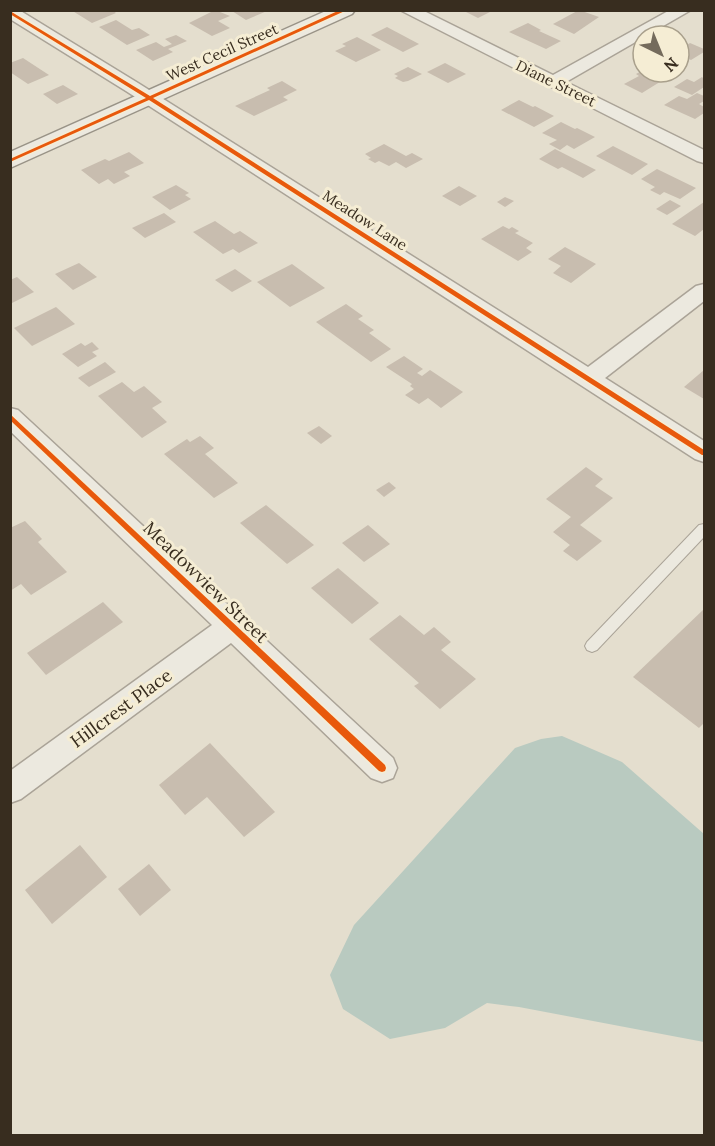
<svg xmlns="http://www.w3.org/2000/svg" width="715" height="1146" font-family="Lora,serif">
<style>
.water{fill:#b9cac0}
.building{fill:#c8bdaf}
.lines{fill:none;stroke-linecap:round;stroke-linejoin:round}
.lane-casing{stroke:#aaa397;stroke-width:2}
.street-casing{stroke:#aaa397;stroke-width:3}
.secondary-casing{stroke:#999387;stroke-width:3}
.lane{fill:#ece9df;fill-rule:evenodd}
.street{fill:#ece9df;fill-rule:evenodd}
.secondary{fill:#ece9df;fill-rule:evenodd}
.cycleway-casing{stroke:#f5edd4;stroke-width:3}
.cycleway{fill:#e8590c;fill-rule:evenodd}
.labels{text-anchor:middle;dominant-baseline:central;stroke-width:6;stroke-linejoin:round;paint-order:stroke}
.far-street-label{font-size:15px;fill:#382d1f;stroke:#f5edd4}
.street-label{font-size:18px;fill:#382d1f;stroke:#f5edd4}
</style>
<rect width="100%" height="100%" fill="#e4dece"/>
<polygon class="water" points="562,736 622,762 704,834 704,1042 519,1007 487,1003 445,1028 390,1039 343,1009 330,975 354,925 515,748 541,739"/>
<g class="building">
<polygon points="71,10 112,10 116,13 92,23"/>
<polygon points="215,10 230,16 218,21 230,28 212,36 189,23"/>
<polygon points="462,10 494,10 478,18"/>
<polygon points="579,10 599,17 574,34 553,24"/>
<polygon points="232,11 267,11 246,20"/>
<polygon points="116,20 132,30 139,28 150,35 127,45 99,27"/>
<polygon points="528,23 541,30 539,31 561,41 546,49 509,32"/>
<polygon points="387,27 419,44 403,52 371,35"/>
<polygon points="176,35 187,41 168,49 173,52 153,61 136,50 156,42 164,47 172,44 165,39"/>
<polygon points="357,37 381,50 356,62 335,51 346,46 342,44"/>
<polygon points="690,43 704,49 704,52 691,60 684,57 679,60 679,50"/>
<polygon points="23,58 49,75 28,84 10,72 10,63"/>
<polygon points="445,63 466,74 448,83 427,72"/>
<polygon points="408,67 422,74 408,81 403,82 395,78 398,76 394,74"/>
<polygon points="643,70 643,72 676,72 642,93 624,84 639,76 636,74"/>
<polygon points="702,77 704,79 704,87 692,95 674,87 687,79 694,82"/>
<polygon points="282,81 297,90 283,97 288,100 254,116 235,106 270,90 267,88"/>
<polygon points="63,85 78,94 57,104 43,94"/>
<polygon points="697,93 704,96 704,101 699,104 704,107 704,113 695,119 664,105 679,96 687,99"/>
<polygon points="519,100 533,107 535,106 554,116 534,127 501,110"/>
<polygon points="561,122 575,129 577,128 595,137 574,149 567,145 560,150 549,144 557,140 542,133"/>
<polygon points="384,144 406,156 412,153 423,159 406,168 396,162 389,166 379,161 375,163 368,159 371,158 365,154"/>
<polygon points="613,146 648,164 632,175 596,156"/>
<polygon points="555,149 596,170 583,178 562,167 558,169 539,159"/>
<polygon points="129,152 144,163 124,172 130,176 114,184 108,179 99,184 81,170 105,159 109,161"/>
<polygon points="657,169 696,188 680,199 664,192 660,195 650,190 655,187 641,179"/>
<polygon points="176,185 189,193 185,195 191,199 170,210 152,197"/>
<polygon points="459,186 477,196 460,206 442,196"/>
<polygon points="505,197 514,201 505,207 497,202"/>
<polygon points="670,200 681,206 667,215 656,209"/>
<polygon points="704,202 704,229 695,236 672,224"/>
<polygon points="164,213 176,222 145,238 132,228"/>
<polygon points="215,221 234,234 240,231 258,243 239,253 233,249 223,254 193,232"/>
<polygon points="503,226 509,229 512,227 519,231 515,233 533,243 526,248 532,252 518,261 481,239"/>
<polygon points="565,247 596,264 571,283 553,273 561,266 548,259"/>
<polygon points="79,263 97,277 73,290 55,274"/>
<polygon points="292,264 325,288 290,307 257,282"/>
<polygon points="235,269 252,281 232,292 215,280"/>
<polygon points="17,277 34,292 10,304 10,280"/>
<polygon points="346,304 363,316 358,319 374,330 369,333 391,349 371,362 316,322"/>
<polygon points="56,307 75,324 32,346 14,328"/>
<polygon points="92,342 99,349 92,352 97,356 78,367 62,354 81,343 85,346"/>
<polygon points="404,356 423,369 417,373 422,376 430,370 463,392 441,408 428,398 419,404 405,395 414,389 410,386 412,384 386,367"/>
<polygon points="105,362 116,372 89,387 78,378"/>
<polygon points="704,370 704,399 684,387"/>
<polygon points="122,382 134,392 144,386 162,402 152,408 167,422 142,438 98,396"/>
<polygon points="319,426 332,436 321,444 307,433"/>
<polygon points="200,436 214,448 205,454 238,483 214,498 164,454 187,439 190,442"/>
<polygon points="586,467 603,479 595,486 613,498 580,525 602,541 577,561 563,551 570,545 553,532 571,517 546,499"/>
<polygon points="389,482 396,488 384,497 376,490"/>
<polygon points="266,505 314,545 287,564 240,523"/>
<polygon points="25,521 42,539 38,542 67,572 31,595 21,584 10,591 10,528"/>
<polygon points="368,525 390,544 364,562 342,543"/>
<polygon points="338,568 379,603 352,624 311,588"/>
<polygon points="103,602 123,622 46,675 27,653"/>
<polygon points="704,609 704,723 699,728 633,677"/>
<polygon points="400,615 424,635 434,627 451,642 441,650 476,679 440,709 414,686 419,683 369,639"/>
<polygon points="210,743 275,812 244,837 207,797 185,815 159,785"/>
<polygon points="80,845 107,877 52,924 25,890"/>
<polygon points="149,864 171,890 140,916 118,889"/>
</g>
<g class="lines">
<defs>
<polygon id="lane" points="704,524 704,537 597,650 592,652 587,650 585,646 587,642 699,525"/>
<g id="street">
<polygon points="10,10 19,10 138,83 588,367 696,286 704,284 704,301 605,378 704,441 704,462 695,459 126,91 10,19"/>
<polygon points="400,10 422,10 553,75 670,10 691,10 566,82 704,150 704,163 697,161"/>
<polygon points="10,408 18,410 393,758 397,768 393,778 382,782 371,778 231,643 21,799 10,803 10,771 212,625 10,431"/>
</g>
<polygon id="secondary" points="328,10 355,10 352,14 10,168 10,152"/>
</defs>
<use href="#lane" class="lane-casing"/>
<use href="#street" class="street-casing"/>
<use href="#secondary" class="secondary-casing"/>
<use href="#lane" class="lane"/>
<use href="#street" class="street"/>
<use href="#secondary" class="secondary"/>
<defs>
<g id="cycleway">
<polygon points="340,10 347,10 153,98 704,450 704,455 702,455 149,100 10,162 10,159 146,98 10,14 10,11 150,96"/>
<polygon points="10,414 385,765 386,768 385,771 382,772 379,771 10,420"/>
</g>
</defs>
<use href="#cycleway" class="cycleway-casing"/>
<use href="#cycleway" class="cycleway"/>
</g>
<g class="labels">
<g class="far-street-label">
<text transform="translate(222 52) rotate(-24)">West Cecil Street</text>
<text transform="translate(556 83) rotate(26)">Diane Street</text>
<text transform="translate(365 220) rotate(33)">Meadow Lane</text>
</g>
<g class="street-label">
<text transform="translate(206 582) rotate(44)">Meadowview Street</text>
<text transform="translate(121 708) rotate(-36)">Hillcrest Place</text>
</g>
</g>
<rect width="715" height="1146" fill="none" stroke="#382d1f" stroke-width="24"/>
<g transform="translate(661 54) rotate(137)"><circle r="28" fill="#f5edd4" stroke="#a9a08c" stroke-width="1.5"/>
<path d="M0-4.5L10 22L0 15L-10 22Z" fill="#746b5c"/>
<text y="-9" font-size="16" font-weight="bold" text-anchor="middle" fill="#382d1f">N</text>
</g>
</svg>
